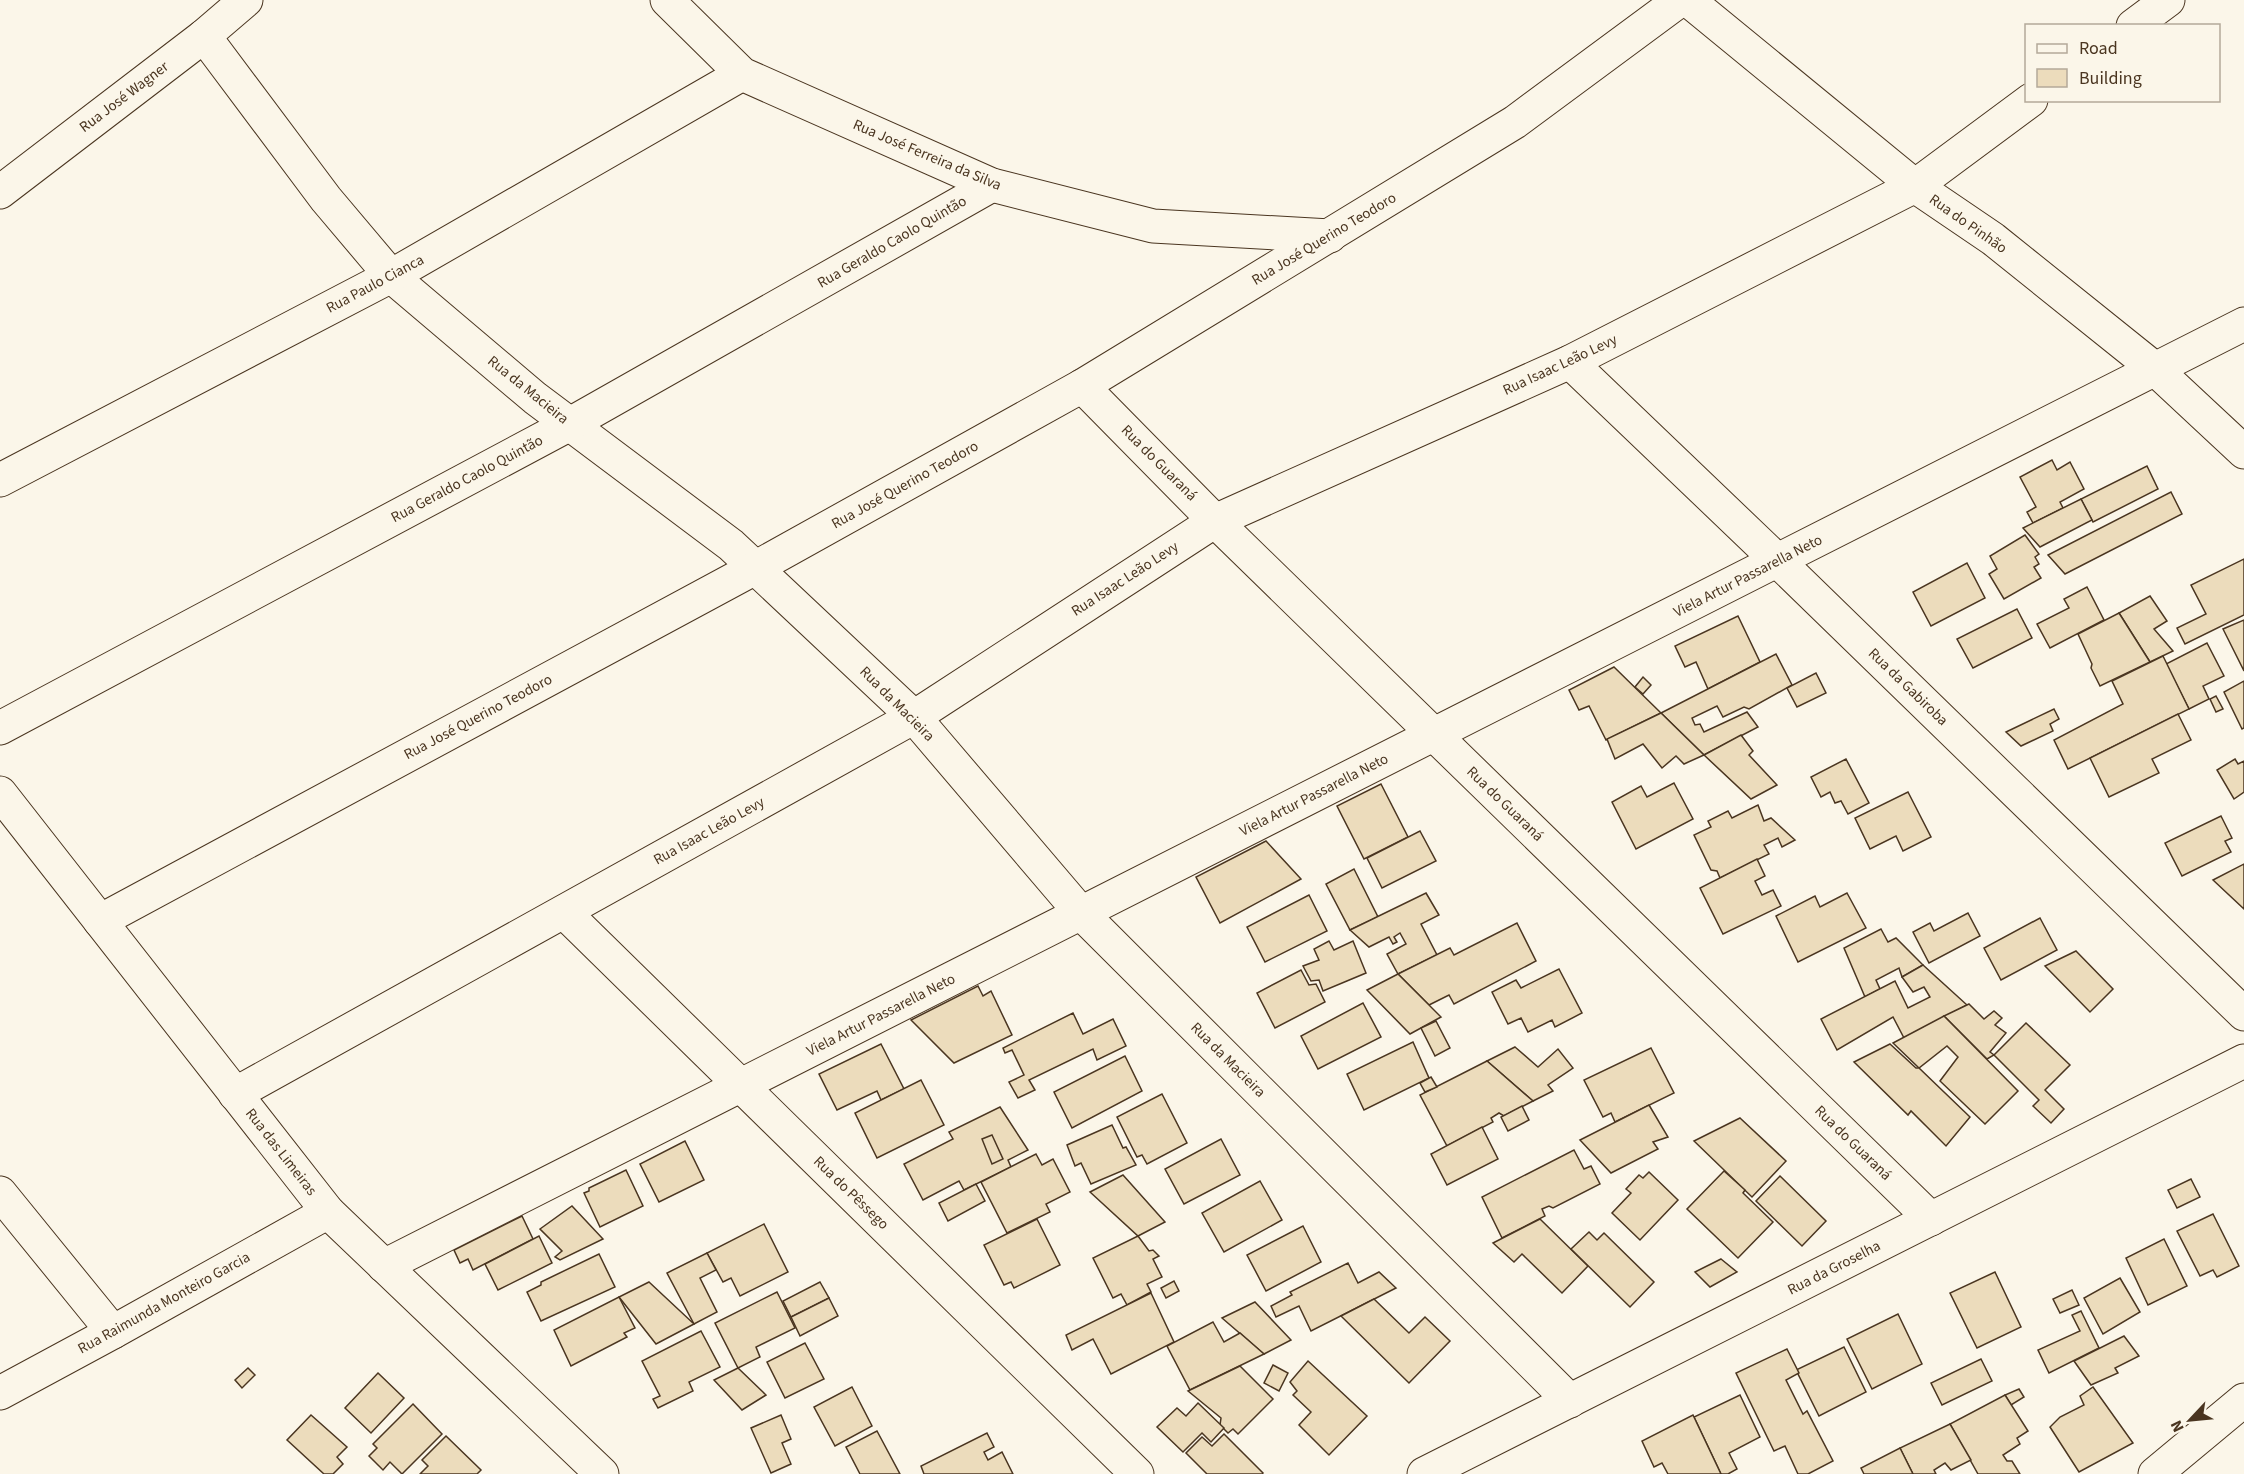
<svg xmlns="http://www.w3.org/2000/svg" width="2244" height="1474" font-family="'Source Sans 3',sans-serif">
<style>
.building{fill:#ecdcbc;stroke:#4a3520;stroke-width:1.5}
.lines{fill:none;stroke-linecap:round;stroke-linejoin:round}
.street-casing{stroke:#4a3520;stroke-width:35}
.street{stroke:#fbf6e9;stroke-width:33}
.labels{text-anchor:middle;dominant-baseline:central;stroke-width:4.5;stroke-linejoin:round;paint-order:stroke}
.street-label{font-size:15px;fill:#4a3520;stroke:#fbf6e9}
</style>
<rect width="100%" height="100%" fill="#fbf6e9"/>
<g class="building">
<polygon points="2052,460 2057,470 2070,462 2084,489 2060,502 2063,508 2033,523 2027,512 2036,507 2020,477"/>
<polygon points="2147,466 2158,489 2093,522 2081,499"/>
<polygon points="2171,492 2182,514 2065,574 2048,555"/>
<polygon points="2081,499 2092,520 2040,547 2023,528"/>
<polygon points="2025,535 2039,554 2035,557 2039,564 2034,567 2041,578 2004,599 1989,574 1997,569 1990,556"/>
<polygon points="2244,559 2244,615 2185,644 2177,628 2206,614 2191,585"/>
<polygon points="1967,563 1985,598 1931,626 1913,592"/>
<polygon points="2087,587 2104,620 2050,648 2037,624 2069,608 2064,599"/>
<polygon points="2150,596 2167,621 2154,629 2173,651 2150,662 2119,613"/>
<polygon points="2017,609 2032,638 1973,668 1957,639"/>
<polygon points="2119,613 2150,662 2100,686 2091,668 2092,664 2078,634"/>
<polygon points="1738,616 1760,662 1708,689 1696,662 1685,667 1675,646"/>
<polygon points="2244,620 2244,671 2223,629"/>
<polygon points="2207,643 2224,676 2203,686 2209,699 2189,709 2166,664"/>
<polygon points="1776,654 1792,685 1749,709 1744,707 1723,717 1717,706 1692,718 1695,725 1700,724 1704,732 1747,712 1758,727 1704,755 1661,713"/>
<polygon points="2163,656 2189,709 2068,769 2054,740 2123,704 2112,681"/>
<polygon points="1614,667 1661,713 1606,740 1589,706 1579,710 1569,690"/>
<polygon points="1816,673 1826,693 1797,707 1787,688"/>
<polygon points="1643,677 1651,685 1643,694 1635,687"/>
<polygon points="2244,681 2244,728 2242,729 2224,692"/>
<polygon points="2216,696 2223,709 2216,712 2210,699"/>
<polygon points="2054,709 2059,719 2050,724 2053,731 2021,746 2006,732"/>
<polygon points="1661,713 1704,755 1684,764 1676,756 1662,768 1643,744 1615,759 1607,739"/>
<polygon points="2178,714 2191,740 2152,759 2159,773 2109,797 2090,758"/>
<polygon points="1741,735 1753,751 1749,755 1777,785 1751,799 1704,755"/>
<polygon points="1846,759 1869,803 1848,814 1841,801 1835,803 1830,792 1821,797 1811,777"/>
<polygon points="2235,759 2238,764 2244,761 2244,792 2234,799 2217,770"/>
<polygon points="1674,783 1693,819 1636,849 1612,802 1641,786 1647,797"/>
<polygon points="1381,784 1408,837 1364,859 1337,806"/>
<polygon points="1908,792 1931,837 1903,851 1896,836 1870,849 1855,818"/>
<polygon points="1758,805 1764,821 1771,818 1795,840 1782,847 1778,838 1764,845 1769,854 1720,878 1717,871 1711,870 1694,835 1711,827 1708,821 1728,811 1732,818"/>
<polygon points="2221,816 2232,838 2225,841 2231,852 2182,876 2165,843"/>
<polygon points="1420,831 1436,861 1382,888 1367,858"/>
<polygon points="1266,841 1301,879 1220,923 1196,877"/>
<polygon points="1757,859 1765,876 1755,881 1762,895 1773,890 1781,906 1723,934 1700,888"/>
<polygon points="2244,864 2244,909 2213,880"/>
<polygon points="1354,869 1378,917 1350,930 1326,884"/>
<polygon points="1426,893 1439,915 1421,924 1437,955 1398,974 1387,954 1406,944 1400,933 1394,937 1397,942 1393,944 1389,937 1369,947 1350,930"/>
<polygon points="1847,893 1866,928 1798,962 1776,916 1815,896 1820,907"/>
<polygon points="1309,895 1327,931 1265,962 1247,927"/>
<polygon points="1968,913 1980,936 1929,963 1913,932 1930,923 1934,931"/>
<polygon points="2040,918 2057,950 2001,980 1984,948"/>
<polygon points="1517,923 1536,961 1454,1004 1449,995 1429,1005 1398,974 1450,948 1454,955"/>
<polygon points="1881,929 1888,942 1896,938 1923,965 1902,977 1899,968 1876,980 1880,989 1865,997 1844,948"/>
<polygon points="1329,941 1334,950 1353,941 1366,973 1323,991 1319,980 1311,981 1303,966 1319,960 1314,949"/>
<polygon points="2076,951 2113,989 2090,1012 2045,966"/>
<polygon points="1923,965 1967,1005 1904,1038 1893,1017 1837,1050 1821,1019 1895,981 1908,1008 1930,997 1924,987 1913,992 1902,977"/>
<polygon points="1559,969 1582,1013 1555,1027 1552,1020 1528,1032 1521,1018 1508,1024 1492,992 1516,980 1521,988"/>
<polygon points="1301,970 1309,985 1316,984 1325,1002 1275,1028 1257,993"/>
<polygon points="1398,974 1441,1017 1410,1034 1367,990"/>
<polygon points="978,986 983,996 991,991 1012,1035 954,1063 911,1020"/>
<polygon points="1363,1003 1381,1037 1318,1069 1301,1036"/>
<polygon points="1969,1004 1984,1019 1994,1011 2002,1018 1995,1025 2006,1033 1990,1052 1994,1055 1987,1059 1944,1016"/>
<polygon points="1073,1013 1083,1034 1113,1019 1126,1046 1097,1060 1093,1049 1029,1080 1035,1090 1018,1098 1009,1082 1024,1075 1012,1050 1005,1053 1003,1048"/>
<polygon points="1944,1016 2018,1091 1985,1124 1940,1081 1958,1057 1947,1046 1919,1068 1893,1043"/>
<polygon points="1436,1021 1450,1048 1435,1056 1421,1028"/>
<polygon points="2026,1023 2070,1065 2045,1090 2064,1109 2051,1123 2033,1106 2039,1100 1994,1055"/>
<polygon points="1413,1042 1429,1078 1364,1110 1347,1074"/>
<polygon points="881,1044 904,1089 881,1100 877,1091 837,1110 819,1074"/>
<polygon points="1890,1044 1916,1068 1919,1068 1970,1117 1946,1146 1911,1111 1908,1115 1854,1062"/>
<polygon points="1515,1047 1538,1067 1558,1049 1573,1068 1548,1085 1553,1091 1533,1101 1487,1061"/>
<polygon points="1651,1048 1674,1093 1615,1122 1611,1113 1603,1117 1584,1080"/>
<polygon points="1125,1056 1142,1091 1072,1128 1054,1092"/>
<polygon points="1487,1061 1533,1101 1504,1116 1499,1113 1491,1118 1493,1122 1447,1146 1420,1095"/>
<polygon points="1431,1077 1437,1087 1425,1092 1420,1083"/>
<polygon points="921,1080 944,1125 877,1158 855,1113"/>
<polygon points="1162,1094 1187,1143 1147,1164 1142,1155 1137,1157 1117,1117"/>
<polygon points="1649,1105 1668,1137 1653,1142 1658,1149 1611,1173 1580,1140"/>
<polygon points="1522,1106 1529,1120 1508,1131 1501,1117"/>
<polygon points="1000,1107 1028,1150 1008,1160 1011,1167 964,1190 959,1181 923,1200 904,1164 953,1139 949,1132"/>
<polygon points="1740,1118 1786,1161 1752,1197 1694,1141"/>
<polygon points="1112,1125 1123,1148 1126,1147 1136,1165 1091,1184 1081,1163 1075,1166 1067,1145"/>
<polygon points="1482,1127 1498,1159 1447,1185 1431,1154"/>
<polygon points="992,1135 1003,1159 992,1164 982,1139"/>
<polygon points="1221,1139 1240,1175 1184,1204 1165,1169"/>
<polygon points="685,1141 704,1180 659,1202 640,1164"/>
<polygon points="1574,1150 1584,1169 1591,1166 1600,1184 1553,1208 1549,1206 1542,1209 1545,1216 1502,1238 1482,1197"/>
<polygon points="1036,1154 1042,1165 1053,1159 1070,1192 1046,1204 1050,1212 1007,1233 981,1182"/>
<polygon points="626,1170 643,1206 600,1227 584,1193 589,1191 589,1188"/>
<polygon points="1724,1171 1745,1190 1743,1193 1773,1222 1738,1258 1687,1209"/>
<polygon points="1649,1172 1678,1200 1640,1240 1612,1213 1631,1193 1626,1189 1639,1175 1643,1178"/>
<polygon points="1123,1175 1165,1222 1138,1236 1090,1192"/>
<polygon points="1780,1176 1826,1221 1802,1246 1756,1201"/>
<polygon points="2191,1179 2200,1197 2177,1208 2168,1190"/>
<polygon points="1260,1181 1282,1220 1224,1252 1202,1213"/>
<polygon points="976,1184 985,1201 948,1221 939,1203"/>
<polygon points="572,1206 603,1239 560,1260 555,1257 562,1251 540,1229"/>
<polygon points="2213,1214 2239,1266 2217,1277 2213,1270 2200,1276 2177,1231"/>
<polygon points="522,1216 533,1239 473,1270 468,1259 460,1263 454,1250"/>
<polygon points="1037,1219 1060,1265 1014,1288 1011,1282 1004,1285 984,1245"/>
<polygon points="1540,1219 1588,1266 1562,1293 1522,1254 1514,1262 1493,1243"/>
<polygon points="764,1224 788,1272 740,1296 731,1278 723,1282 707,1253"/>
<polygon points="1303,1226 1321,1262 1266,1291 1247,1255"/>
<polygon points="1589,1232 1597,1240 1604,1233 1654,1282 1630,1307 1571,1249"/>
<polygon points="539,1236 552,1263 498,1290 485,1264"/>
<polygon points="1138,1236 1149,1251 1153,1250 1159,1256 1153,1259 1162,1277 1147,1284 1151,1292 1127,1305 1121,1294 1113,1298 1093,1258"/>
<polygon points="2164,1239 2187,1286 2148,1305 2126,1258"/>
<polygon points="707,1253 716,1270 700,1278 717,1312 694,1324 667,1273"/>
<polygon points="599,1254 615,1287 541,1321 527,1292 541,1285 541,1282"/>
<polygon points="1721,1259 1737,1272 1710,1287 1695,1272"/>
<polygon points="1348,1263 1358,1283 1379,1272 1396,1288 1311,1331 1299,1306 1276,1317 1271,1306 1292,1295 1290,1292"/>
<polygon points="1995,1272 2021,1327 1977,1348 1950,1293"/>
<polygon points="2120,1278 2140,1312 2103,1334 2084,1298"/>
<polygon points="1174,1281 1179,1291 1166,1298 1161,1288"/>
<polygon points="649,1282 694,1324 656,1344 619,1297"/>
<polygon points="820,1282 829,1298 791,1317 783,1301"/>
<polygon points="2072,1290 2079,1305 2060,1313 2053,1299"/>
<polygon points="777,1292 795,1328 756,1347 760,1357 738,1368 715,1323"/>
<polygon points="1151,1293 1174,1342 1111,1374 1093,1339 1072,1350 1066,1335"/>
<polygon points="619,1297 635,1328 624,1333 627,1337 571,1366 554,1330"/>
<polygon points="829,1298 838,1316 800,1336 791,1317"/>
<polygon points="1374,1299 1409,1333 1425,1317 1450,1341 1409,1383 1341,1316"/>
<polygon points="1255,1302 1291,1340 1264,1354 1222,1318"/>
<polygon points="2081,1311 2099,1348 2049,1373 2038,1350 2080,1331 2072,1315"/>
<polygon points="1898,1314 1922,1364 1872,1389 1847,1339"/>
<polygon points="1213,1322 1224,1342 1240,1333 1264,1354 1190,1390 1167,1346"/>
<polygon points="701,1331 720,1367 689,1382 693,1391 658,1408 653,1399 660,1396 642,1361"/>
<polygon points="2124,1336 2139,1356 2115,1368 2118,1373 2091,1385 2074,1361"/>
<polygon points="805,1343 824,1379 785,1398 767,1362"/>
<polygon points="1844,1347 1866,1392 1819,1416 1796,1370"/>
<polygon points="1787,1349 1799,1373 1786,1380 1803,1414 1807,1411 1833,1461 1808,1474 1798,1474 1785,1446 1774,1451 1736,1373"/>
<polygon points="1981,1359 1992,1381 1942,1405 1931,1383"/>
<polygon points="1308,1361 1367,1416 1329,1455 1299,1425 1311,1412 1293,1395 1297,1391 1290,1382"/>
<polygon points="1273,1365 1288,1373 1279,1391 1264,1383"/>
<polygon points="1240,1366 1273,1399 1238,1434 1233,1429 1228,1433 1220,1425 1221,1418 1188,1391"/>
<polygon points="248,1368 255,1375 242,1388 235,1380"/>
<polygon points="738,1368 766,1395 742,1410 714,1380"/>
<polygon points="378,1373 404,1398 371,1433 345,1408"/>
<polygon points="852,1387 872,1426 835,1446 814,1407"/>
<polygon points="2093,1387 2133,1443 2079,1472 2050,1427 2060,1417 2084,1405 2080,1396"/>
<polygon points="2019,1389 2024,1397 2011,1405 2005,1395"/>
<polygon points="1740,1395 1760,1437 1729,1453 1737,1469 1728,1474 1721,1474 1694,1417"/>
<polygon points="2005,1395 2028,1431 2017,1438 2020,1444 2003,1455 2007,1461 2012,1461 2020,1474 1978,1474 1950,1424"/>
<polygon points="1198,1403 1224,1428 1211,1442 1202,1433 1183,1452 1157,1427 1177,1408 1186,1416"/>
<polygon points="413,1404 442,1434 402,1474 390,1462 383,1470 369,1456 377,1448 373,1444"/>
<polygon points="311,1415 347,1447 337,1457 343,1464 333,1474 324,1474 287,1440"/>
<polygon points="781,1415 791,1439 782,1443 791,1464 771,1473 751,1428"/>
<polygon points="1693,1415 1721,1474 1668,1474 1662,1463 1654,1467 1642,1441"/>
<polygon points="1950,1424 1971,1460 1951,1470 1945,1463 1934,1470 1936,1474 1913,1474 1900,1448"/>
<polygon points="877,1431 900,1474 860,1474 846,1447"/>
<polygon points="987,1433 994,1447 984,1452 988,1460 1002,1452 1013,1474 924,1474 921,1466"/>
<polygon points="1224,1434 1263,1473 1262,1474 1207,1474 1186,1453 1202,1437 1212,1446"/>
<polygon points="446,1436 481,1470 477,1474 420,1474 428,1466 422,1460"/>
<polygon points="1900,1448 1913,1474 1864,1474 1861,1468"/>
</g>
<g class="lines">
<defs>
<g id="street">
<polyline points="667,0 742,74 992,185 1153,226 1330,236"/>
<polyline points="1688,0 1915,186 1993,239 2155,369 2244,452"/>
<polyline points="2133,26 2168,0"/>
<polyline points="204,36 326,199 391,276 535,398 731,545 914,717 1081,913 1570,1401"/>
<polyline points="0,192 204,36 246,0"/>
<polyline points="1570,362 1778,561 2244,1014"/>
<polyline points="1082,386 1215,521 1931,1219"/>
<polyline points="0,480 391,276 742,74"/>
<polyline points="0,728 570,424 992,185"/>
<polyline points="0,793 328,1212 602,1474"/>
<polyline points="564,912 1137,1474"/>
<polyline points="100,921 755,568 1082,386 1515,122 1680,0"/>
<polyline points="235,1094 914,717 1215,521 1570,362 1915,186 2031,100"/>
<polyline points="0,1193 113,1332"/>
<polyline points="384,1266 2244,324"/>
<polyline points="0,1393 113,1332 328,1212"/>
<polyline points="1424,1474 2244,1061"/>
<polyline points="2155,1474 2244,1400"/>
</g>
</defs>
<use href="#street" class="street-casing"/>
<use href="#street" class="street"/>
</g>
<g class="labels">
<g class="street-label">
<text transform="translate(124 97) rotate(-37)">Rua José Wagner</text>
<text transform="translate(927 155) rotate(23)">Rua José Ferreira da Silva</text>
<text transform="translate(1968 224) rotate(35)">Rua do Pinhão</text>
<text transform="translate(1324 239) rotate(-31)">Rua José Querino Teodoro</text>
<text transform="translate(892 242) rotate(-30)">Rua Geraldo Caolo Quintão</text>
<text transform="translate(375 284) rotate(-28)">Rua Paulo Cianca</text>
<text transform="translate(1560 365) rotate(-25)">Rua Isaac Leão Levy</text>
<text transform="translate(528 390) rotate(39)">Rua da Macieira</text>
<text transform="translate(1159 463) rotate(45)">Rua do Guaraná</text>
<text transform="translate(467 479) rotate(-28)">Rua Geraldo Caolo Quintão</text>
<text transform="translate(905 485) rotate(-29)">Rua José Querino Teodoro</text>
<text transform="translate(1748 576) rotate(-27)">Viela Artur Passarella Neto</text>
<text transform="translate(1125 579) rotate(-33)">Rua Isaac Leão Levy</text>
<text transform="translate(1908 687) rotate(44)">Rua da Gabiroba</text>
<text transform="translate(897 704) rotate(45)">Rua da Macieira</text>
<text transform="translate(478 717) rotate(-28)">Rua José Querino Teodoro</text>
<text transform="translate(1314 795) rotate(-27)">Viela Artur Passarella Neto</text>
<text transform="translate(1505 804) rotate(44)">Rua do Guaraná</text>
<text transform="translate(709 831) rotate(-29)">Rua Isaac Leão Levy</text>
<text transform="translate(881 1015) rotate(-27)">Viela Artur Passarella Neto</text>
<text transform="translate(1228 1060) rotate(45)">Rua da Macieira</text>
<text transform="translate(1853 1143) rotate(44)">Rua do Guaraná</text>
<text transform="translate(281 1152) rotate(52)">Rua das Limeiras</text>
<text transform="translate(851 1193) rotate(44)">Rua do Pêssego</text>
<text transform="translate(1834 1268) rotate(-27)">Rua da Groselha</text>
<text transform="translate(164 1303) rotate(-29)">Rua Raimunda Monteiro Garcia</text>
</g>
</g>
<rect x="2025" y="24" width="195" height="78" fill="#fbf6e9" stroke="#b4a999" stroke-width="1.5"/>
<rect x="2037" y="44" width="30" height="9" fill="#fbf6e9" stroke="#b4a999" stroke-width="1.5"/>
<text x="2079" y="54" font-size="18" fill="#4a3520">Road</text>
<rect x="2037" y="69" width="30" height="18" fill="#ecdcbc" stroke="#b4a999" stroke-width="1.5"/>
<text x="2079" y="84" font-size="18" fill="#4a3520">Building</text>
<g transform="translate(2190 1420) rotate(244)" stroke="#fbf6e9" stroke-width="4.5" paint-order="stroke">
<path d="M0-4.5L10 22L0 15L-10 22Z" fill="#4a3520"/>
<text y="-9" font-size="16" font-weight="bold" text-anchor="middle" fill="#4a3520">N</text>
</g>
</svg>
